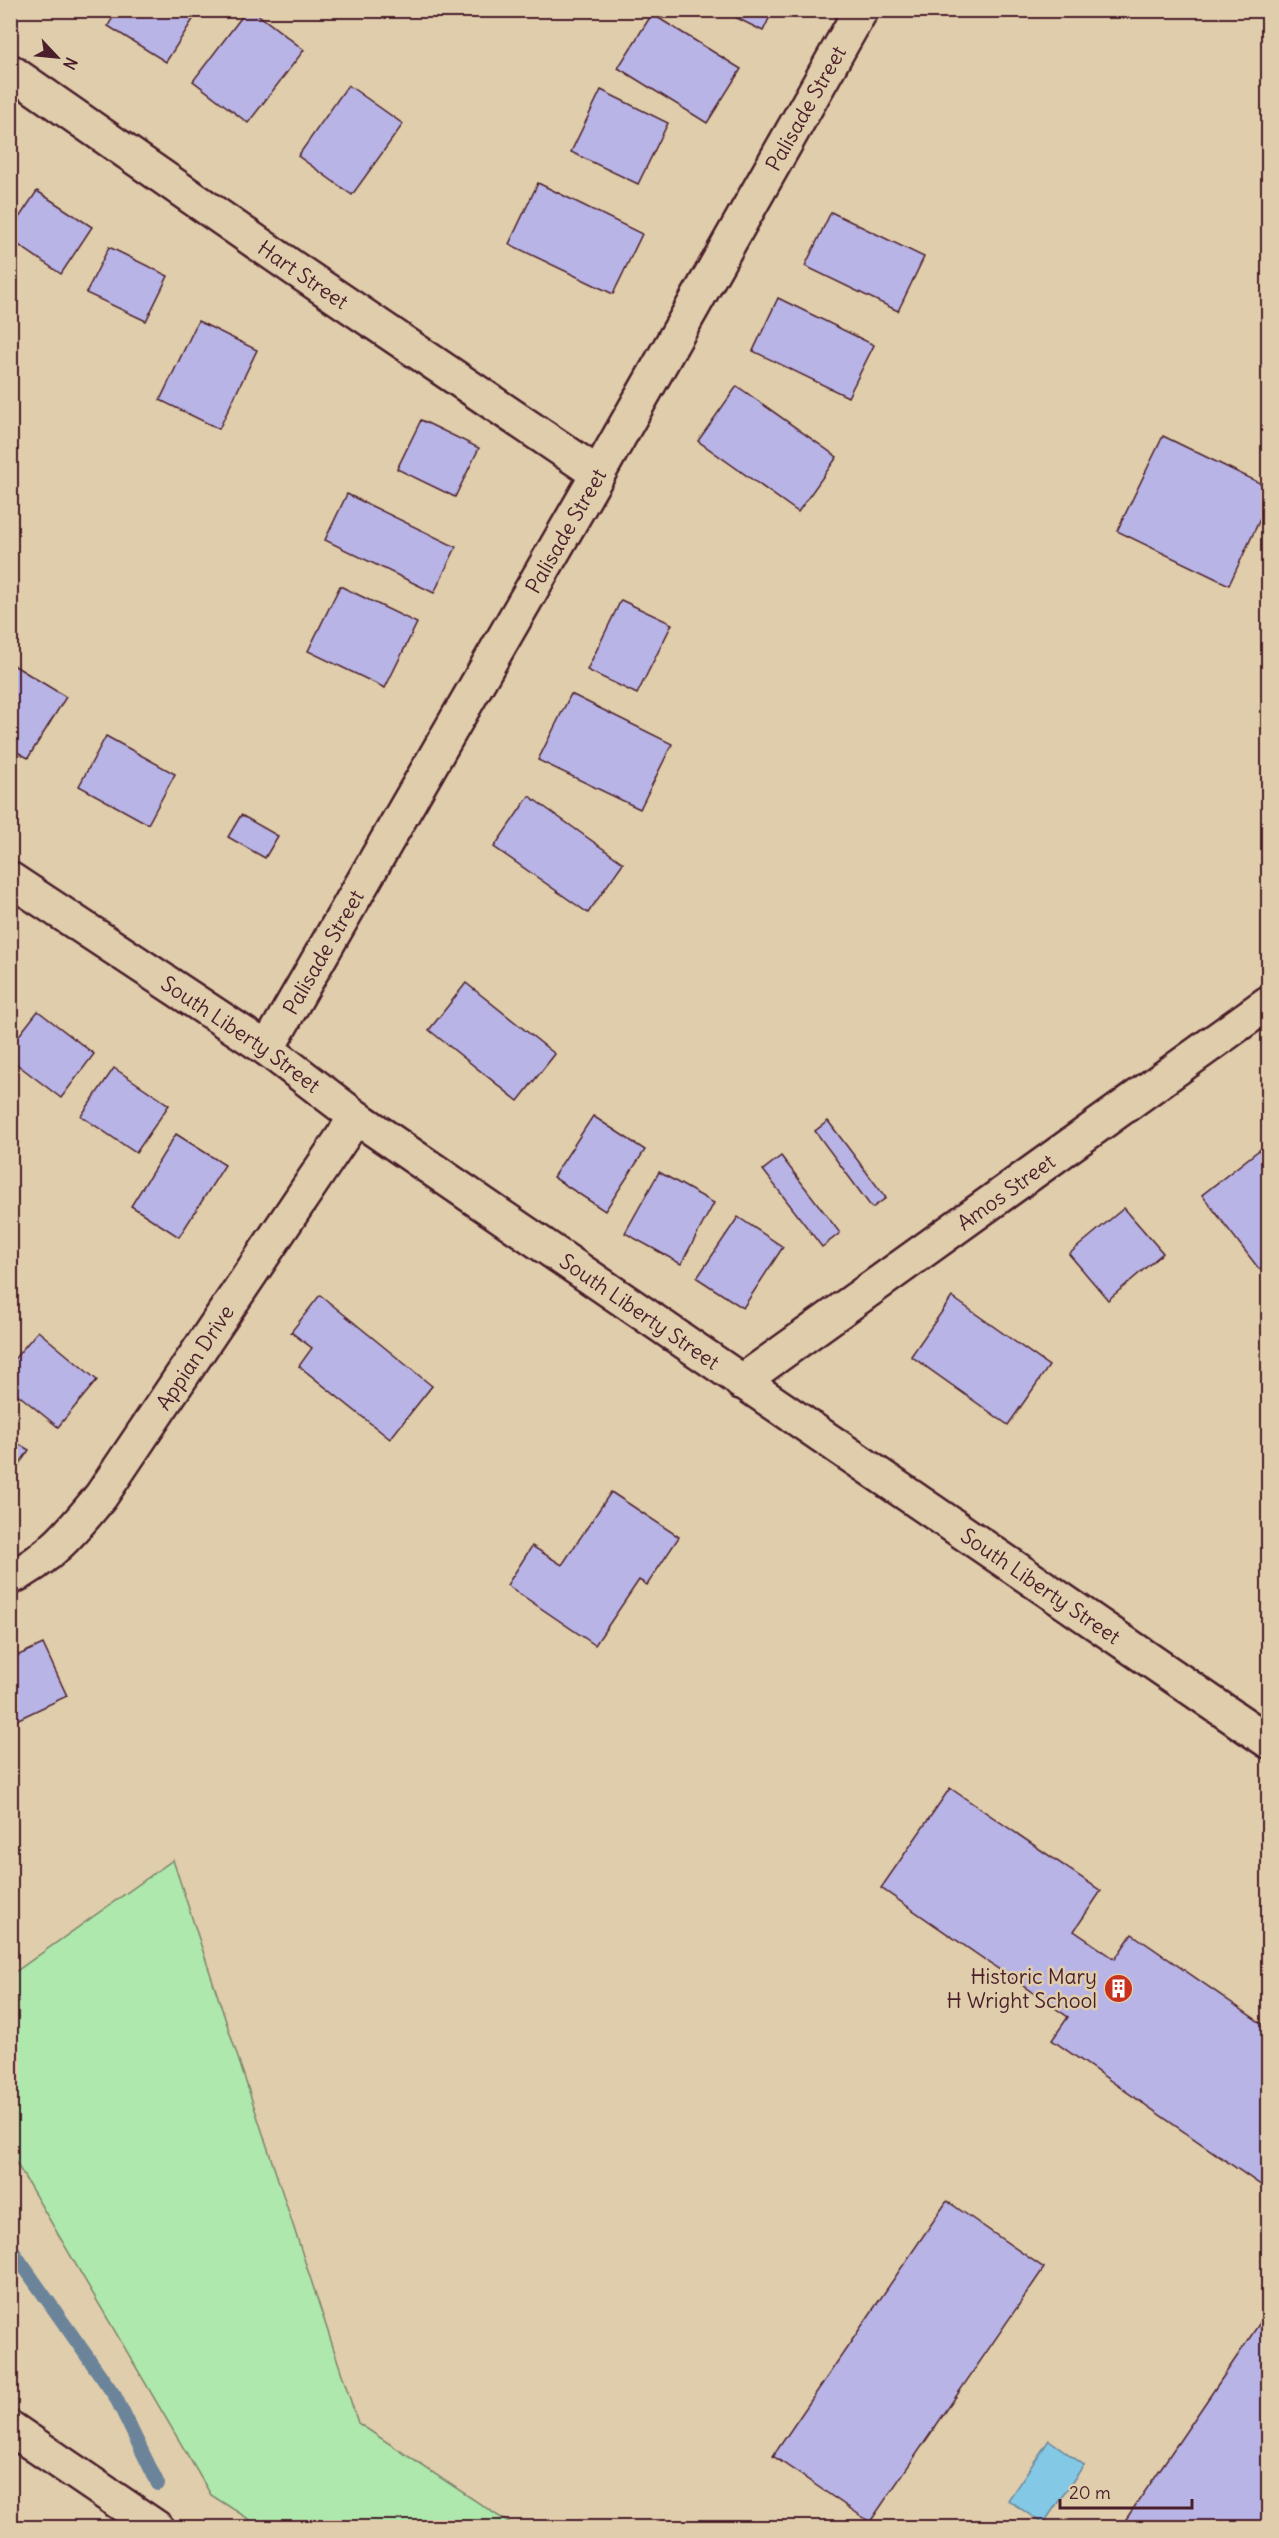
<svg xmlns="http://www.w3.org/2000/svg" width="1279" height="2538" font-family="Delius,sans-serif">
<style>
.green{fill:#aee8ac;stroke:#7c846c;stroke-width:1.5}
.water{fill:#83c8e4;stroke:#6c849a;stroke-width:1.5}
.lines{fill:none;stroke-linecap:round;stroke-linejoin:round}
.stream{stroke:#6c849a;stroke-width:14}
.building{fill:#b8b4e5;stroke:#4a1f2b;stroke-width:1.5}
.minor-casing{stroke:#4a1f2b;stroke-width:38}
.minor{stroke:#dfcdab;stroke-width:33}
.labels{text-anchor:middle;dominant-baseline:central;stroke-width:5;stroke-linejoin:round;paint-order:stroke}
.street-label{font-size:21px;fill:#4a1f2b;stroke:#dfcdab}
.poi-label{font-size:21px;fill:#4a1f2b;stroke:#dfcdab;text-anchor:end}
</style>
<rect width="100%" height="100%" fill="#dfcdab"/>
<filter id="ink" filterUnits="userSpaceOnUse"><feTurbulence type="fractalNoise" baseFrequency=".0167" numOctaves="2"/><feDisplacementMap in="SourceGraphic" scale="12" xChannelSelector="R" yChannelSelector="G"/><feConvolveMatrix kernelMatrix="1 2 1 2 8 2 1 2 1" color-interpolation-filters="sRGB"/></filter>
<g filter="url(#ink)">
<polygon class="green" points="173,1860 358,2423 515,2527 261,2527 211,2495 11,2154 11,1975"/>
<polygon class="water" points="1049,2440 1084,2465 1043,2524 1008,2500"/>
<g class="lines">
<polyline class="stream" points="10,2247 115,2396 158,2484"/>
</g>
<g class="building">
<polygon points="117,10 199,10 166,62 108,26"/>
<polygon points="247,10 252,10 304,50 248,123 193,81"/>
<polygon points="721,10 773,10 763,31"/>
<polygon points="652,14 741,69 707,123 618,68"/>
<polygon points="348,85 403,124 352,195 298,156"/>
<polygon points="601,90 668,123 638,184 571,152"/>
<polygon points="538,183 642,234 613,294 509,244"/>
<polygon points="37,191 92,227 61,274 10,239 10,231"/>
<polygon points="831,212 924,257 898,311 805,266"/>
<polygon points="109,247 168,276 146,321 86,293"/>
<polygon points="778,298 874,345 848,397 753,351"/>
<polygon points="198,321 257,350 219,429 160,400"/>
<polygon points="737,386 837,457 798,512 698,441"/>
<polygon points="421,420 479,448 455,497 397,469"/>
<polygon points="1163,436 1268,487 1268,502 1229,585 1117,531"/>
<polygon points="347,494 456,547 434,593 325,540"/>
<polygon points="340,586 417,623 385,688 308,651"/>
<polygon points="621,600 672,624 637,694 587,670"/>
<polygon points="10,663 66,697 28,758 10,748"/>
<polygon points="571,694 672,744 640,809 538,760"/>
<polygon points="106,736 175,774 148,824 79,786"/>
<polygon points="529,796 623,863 588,913 494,847"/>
<polygon points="241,815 278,836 265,858 228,837"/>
<polygon points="466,983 555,1054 518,1101 429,1030"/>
<polygon points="38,1011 94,1054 61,1098 10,1059 10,1047"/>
<polygon points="114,1068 169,1105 136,1153 81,1116"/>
<polygon points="593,1116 645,1150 605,1211 553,1177"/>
<polygon points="828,1121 886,1198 872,1208 815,1131"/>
<polygon points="176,1134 225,1165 179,1237 131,1206"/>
<polygon points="1268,1143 1268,1262 1259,1269 1202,1195"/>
<polygon points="781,1156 840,1233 822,1247 763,1170"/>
<polygon points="659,1172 714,1203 681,1264 625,1233"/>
<polygon points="1124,1208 1163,1253 1108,1300 1069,1254"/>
<polygon points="738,1217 783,1247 743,1308 697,1278"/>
<polygon points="320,1295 432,1386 390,1439 299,1366 312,1348 291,1332"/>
<polygon points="952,1297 1049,1366 1008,1425 911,1356"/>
<polygon points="38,1331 97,1380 58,1427 10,1388 10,1364"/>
<polygon points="10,1439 29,1450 10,1478"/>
<polygon points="611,1492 679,1537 647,1585 639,1580 595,1645 507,1585 532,1546 562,1565"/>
<polygon points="43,1644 67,1696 10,1723 10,1659"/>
<polygon points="950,1788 1101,1891 1074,1931 1115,1959 1132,1934 1268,2028 1268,2190 1052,2040 1068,2017 881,1888"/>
<polygon points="947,2201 1044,2268 870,2522 773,2456"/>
<polygon points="1268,2311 1268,2528 1120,2528"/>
</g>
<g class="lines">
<defs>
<g id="minor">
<path id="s1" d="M10,71l285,198 303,205"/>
<path id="s2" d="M10,879l257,170 89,68 912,624"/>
<path id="s3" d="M267,1049l331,-575 263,-464"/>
<path id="s4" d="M741,1382l527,-379"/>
<path id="s5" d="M10,1578c39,-18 65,-50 91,-82l255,-379"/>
<polyline points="10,2428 157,2528"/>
</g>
</defs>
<use href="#minor" class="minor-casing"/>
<use href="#minor" class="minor"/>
</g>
</g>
<defs>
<symbol id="building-disc" viewBox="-11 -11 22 22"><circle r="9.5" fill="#c8321e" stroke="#dfcdab"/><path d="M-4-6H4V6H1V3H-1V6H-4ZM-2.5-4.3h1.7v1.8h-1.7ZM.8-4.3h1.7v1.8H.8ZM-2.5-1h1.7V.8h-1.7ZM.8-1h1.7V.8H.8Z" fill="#fff"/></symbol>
</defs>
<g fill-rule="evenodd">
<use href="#building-disc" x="1102" y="1972" width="33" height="33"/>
</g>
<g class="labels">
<g class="street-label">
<text stroke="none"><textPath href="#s3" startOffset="1084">Palisade Street</textPath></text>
<text stroke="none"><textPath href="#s1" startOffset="357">Hart Street</textPath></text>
<text stroke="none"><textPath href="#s3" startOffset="598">Palisade Street</textPath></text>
<text stroke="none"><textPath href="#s3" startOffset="112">Palisade Street</textPath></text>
<text stroke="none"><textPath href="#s2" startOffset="278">South Liberty Street</textPath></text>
<text stroke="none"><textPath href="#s4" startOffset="326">Amos Street</textPath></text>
<text stroke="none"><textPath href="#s2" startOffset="764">South Liberty Street</textPath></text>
<text stroke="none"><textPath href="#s5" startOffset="291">Appian Drive</textPath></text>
<text stroke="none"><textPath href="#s2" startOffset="1250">South Liberty Street</textPath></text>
</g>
<g class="poi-label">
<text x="1097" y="1976">Historic Mary<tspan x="1097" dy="24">H Wright School</tspan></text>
</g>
</g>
<rect width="1279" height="2538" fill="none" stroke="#dfcdab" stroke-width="36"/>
<rect x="18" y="18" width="1243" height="2502" fill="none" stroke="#4a1f2b" stroke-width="2" filter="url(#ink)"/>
<g transform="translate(57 57) rotate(116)" stroke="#dfcdab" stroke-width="4.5" paint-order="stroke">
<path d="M0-4.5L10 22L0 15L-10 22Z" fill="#4a1f2b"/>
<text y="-9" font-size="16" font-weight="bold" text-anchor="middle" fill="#4a1f2b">N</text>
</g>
<path d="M1060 2499v9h132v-9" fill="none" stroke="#4a1f2b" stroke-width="3"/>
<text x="1069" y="2499" font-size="18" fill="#4a1f2b" stroke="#dfcdab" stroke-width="4.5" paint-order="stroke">20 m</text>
</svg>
